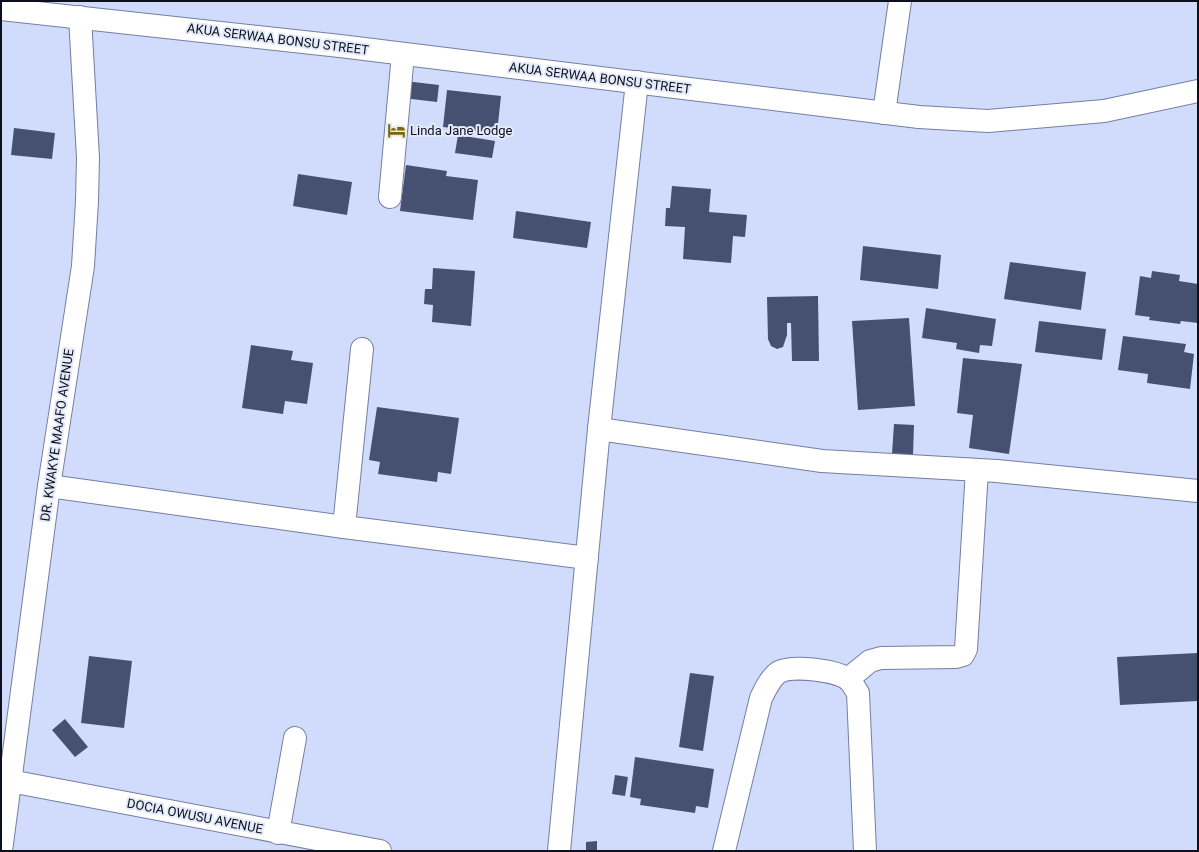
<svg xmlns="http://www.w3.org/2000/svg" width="1199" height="852" font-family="Roboto,sans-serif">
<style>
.building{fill:#465071}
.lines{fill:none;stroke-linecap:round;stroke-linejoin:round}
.minor-casing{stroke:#737fa3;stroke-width:24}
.minor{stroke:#fff;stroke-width:22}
.labels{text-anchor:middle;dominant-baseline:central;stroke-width:4;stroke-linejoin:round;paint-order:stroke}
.street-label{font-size:13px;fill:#0c101d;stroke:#e4eafa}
.poi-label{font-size:13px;fill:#0c101d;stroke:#e4eafa;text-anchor:start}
</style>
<rect width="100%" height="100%" fill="#d1dcfc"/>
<g class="building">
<polygon points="405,81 439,85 437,102 403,98"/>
<polygon points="447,90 501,96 497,133 443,127"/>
<polygon points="14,128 55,133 52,159 11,155"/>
<polygon points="458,135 495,141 492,158 455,153"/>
<polygon points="406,165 447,171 446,176 478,180 473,220 400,211"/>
<polygon points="298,174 352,182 347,215 293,206"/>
<polygon points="672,186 711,189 709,212 747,215 745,237 733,236 731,263 683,259 685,227 665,226 666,208 670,208"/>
<polygon points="516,211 591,222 587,248 513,238"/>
<polygon points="863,246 941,255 938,289 860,280"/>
<polygon points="1010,262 1086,272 1081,310 1004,299"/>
<polygon points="433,268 475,271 471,326 432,322 433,305 424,304 425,289 432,289"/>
<polygon points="1152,271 1180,275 1179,281 1198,284 1198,323 1181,321 1180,324 1149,320 1150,317 1135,315 1140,276 1151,278"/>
<polygon points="818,296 819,361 792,361 791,323 787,323 787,335 783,347 777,349 771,346 768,339 767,297"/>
<polygon points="926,308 996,319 992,346 980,345 979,353 956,349 957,343 922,338"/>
<polygon points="909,318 915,406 858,410 852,321"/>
<polygon points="1039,321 1106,329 1102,360 1035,352"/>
<polygon points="1123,336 1186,344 1184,352 1194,354 1190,389 1147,383 1148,374 1118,370"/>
<polygon points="251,345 293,351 291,360 313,363 307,404 285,401 283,414 242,408"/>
<polygon points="963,358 1022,364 1009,454 969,448 973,415 957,413"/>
<polygon points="377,407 459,418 451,474 438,472 437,482 378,474 380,462 369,460"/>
<polygon points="894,424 914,425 913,455 892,454"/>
<polygon points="1198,653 1198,701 1120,705 1117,657"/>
<polygon points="89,656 132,661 124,728 81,723"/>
<polygon points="690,673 714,676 703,751 679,747"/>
<polygon points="65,719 88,747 75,757 52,730"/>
<polygon points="635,757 714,769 708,808 696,806 695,813 640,805 641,799 630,797"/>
<polygon points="615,775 628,777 625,796 612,794"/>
<polygon points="597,841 597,851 586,851 586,842"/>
</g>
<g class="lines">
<defs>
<g id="minor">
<polyline points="1,9 340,46 919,117 988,121 1104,111 1198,91"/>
<polyline points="884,113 900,1"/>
<polyline points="390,197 403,54"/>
<polyline points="599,429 822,461 997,471 1198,491"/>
<polyline points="49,486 344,527 587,558"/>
<polyline points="344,527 362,349"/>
<polyline points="848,679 870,661 881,658 956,657 963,655 966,649 977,470"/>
<polyline points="10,781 380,851"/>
<polyline points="278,833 295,738"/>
<polyline points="1,851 49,486 83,266 87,201 88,158 80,17"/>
<polyline points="559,851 599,429 637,82"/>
<path d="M724,851l37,-153c4,-8 10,-21 18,-26 14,-7 58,-2 70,8 4,4 6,9 9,13l7,158"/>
</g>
</defs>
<use href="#minor" class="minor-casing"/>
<use href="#minor" class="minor"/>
</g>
<defs>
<symbol id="hotel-bare" viewBox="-9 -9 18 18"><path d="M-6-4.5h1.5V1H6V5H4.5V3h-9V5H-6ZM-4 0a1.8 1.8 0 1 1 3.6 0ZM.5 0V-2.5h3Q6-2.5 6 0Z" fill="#826700" stroke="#e4eafa" stroke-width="2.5" paint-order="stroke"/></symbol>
</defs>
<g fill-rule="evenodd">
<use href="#hotel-bare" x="384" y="118" width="25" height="25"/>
</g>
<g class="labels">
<g class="street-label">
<text transform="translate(278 39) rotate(7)">AKUA SERWAA BONSU STREET</text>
<text transform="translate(600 78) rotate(7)">AKUA SERWAA BONSU STREET</text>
<text transform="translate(57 435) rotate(-82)">DR. KWAKYE MAAFO AVENUE</text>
<text transform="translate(195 816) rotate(11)">DOCIA OWUSU AVENUE</text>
</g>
<g class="poi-label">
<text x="410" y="130">Linda Jane Lodge</text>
</g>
</g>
<rect width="1199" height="852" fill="none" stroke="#0c101d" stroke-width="4"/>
</svg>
